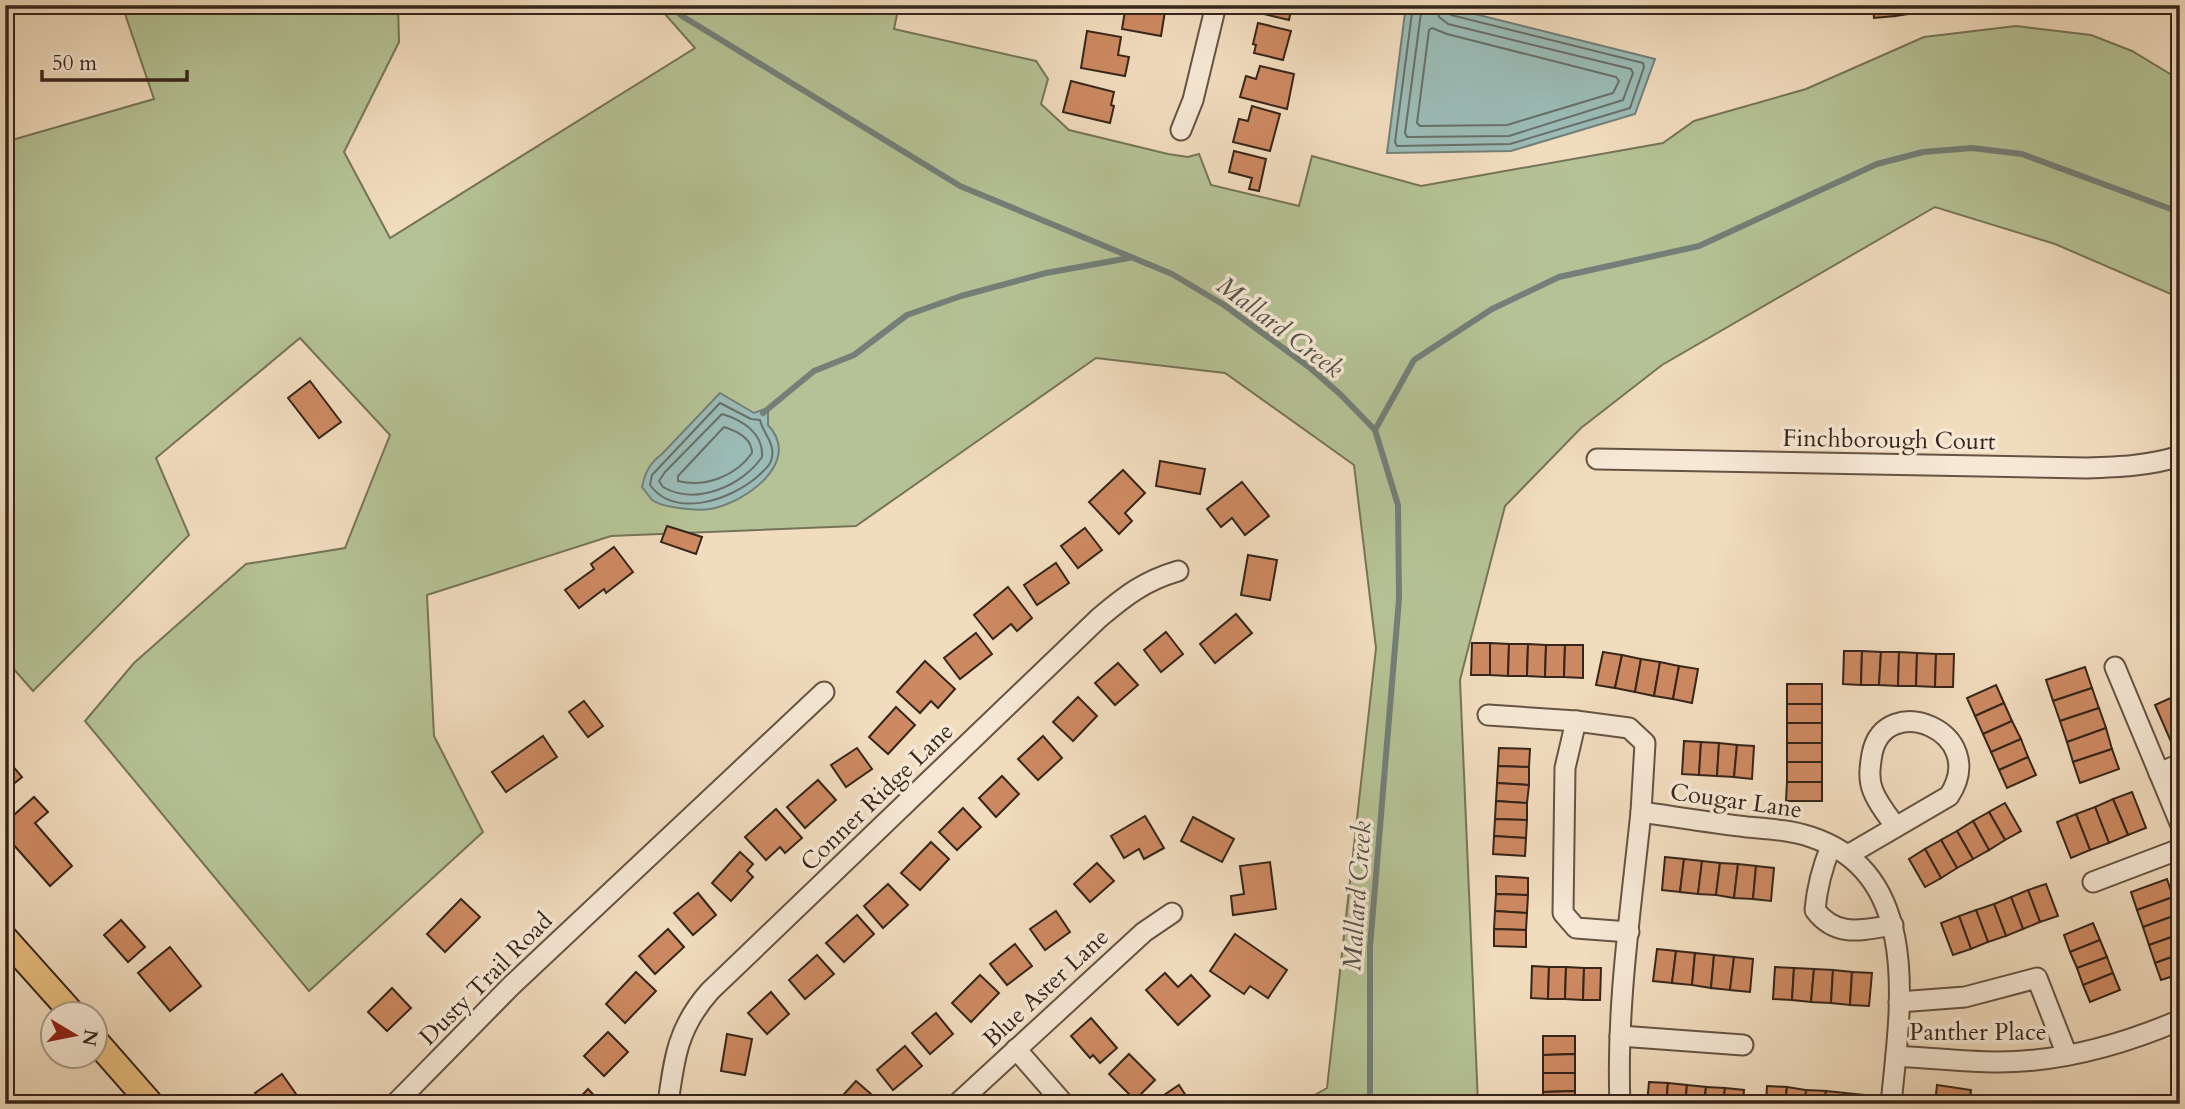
<svg xmlns="http://www.w3.org/2000/svg" width="2185" height="1109" font-family="Cardo,serif">
<style>
.green{fill:#b5c295;stroke:#767458;stroke-width:2}
.water{fill:#9bbbb6;stroke:#737f78;stroke-width:2}
.lines{fill:none;stroke-linecap:round;stroke-linejoin:round}
.shore{stroke:#687068;stroke-width:2}
.stream{stroke:#737f78;stroke-width:6}
.building{fill:#cd8961;stroke:#36251a;stroke-width:2}
.minor-casing{stroke:#655343;stroke-width:23}
.major-casing{stroke:#36251a;stroke-width:28}
.minor{stroke:#f6e8d5;stroke-width:19}
.major{stroke:#e8be7f;stroke-width:24}
.labels{text-anchor:middle;dominant-baseline:central;stroke-width:7;stroke-linejoin:round;paint-order:stroke}
.street-label{font-size:24px;fill:#36251a;stroke:#f6e8d5}
.water-label{font-size:26px;font-style:italic;fill:#545249;stroke:#f6e8d5}
</style>
<rect width="100%" height="100%" fill="#f1dcbe"/>
<filter id="stains"><feTurbulence type="fractalNoise" baseFrequency=".00286" numOctaves="4"/><feColorMatrix values="0 0 0 0 .2 0 0 0 0 .09 0 0 0 0 .02 0 0 0 .5 -.17"/></filter>
<radialGradient id="worn" r=".72"><stop offset=".6" stop-color="#630" stop-opacity="0"/><stop offset="1" stop-color="#630" stop-opacity=".3"/></radialGradient>
<polygon class="green" points="122,5 398,5 399,42 344,152 390,238 695,48 657,5 899,5 894,29 1036,61 1048,79 1041,104 1069,130 1168,154 1188,157 1199,154 1211,185 1299,206 1312,156 1421,186 1663,143 1694,121 1806,89 1924,37 2016,26 2091,35 2132,51 2180,80 2180,298 2055,244 1935,207 1662,365 1581,428 1505,506 1460,680 1478,1104 1299,1104 1327,1088 1376,648 1354,465 1225,373 1096,358 856,526 611,536 427,595 434,736 483,832 309,991 85,721 134,663 246,564 345,548 390,435 300,338 156,458 189,535 33,691 5,659 5,142 154,99"/>
<g class="water">
<polygon points="1406,5 1439,5 1655,59 1635,114 1511,151 1387,153"/>
<path d="M720,393l34,20 14,-5v17c35,37 -23,78 -58,84 -13,2 -25,0 -37,-2 -8,-1 -15,-3 -21,-7 -3,-4 -7,-9 -10,-13 3,-15 8,-24 20,-33z"/>
</g>
<g class="lines">
<g class="shore">
<polyline points="1413,5 1395,142 1397,146 1510,144 1630,108 1644,67 1643,63 1451,15 1446,11 1445,5"/>
<polyline points="1422,5 1405,133 1407,137 1509,136 1623,100 1633,73 1631,69 1448,24 1439,17 1436,5"/>
<polygon points="1432,28 1447,34 1616,77 1619,81 1613,93 1507,125 1420,126 1417,123 1429,30"/>
<path d="M720,403l31,16 9,1c3,14 17,24 11,41 -2,6 -10,12 -14,16 -27,23 -82,42 -107,8l2,-10z"/>
<path d="M722,414c21,6 42,20 40,43 -20,29 -66,49 -99,30l-4,-6 6,-9z"/>
<path d="M724,427c13,4 28,12 28,26 -16,23 -47,35 -74,28v-5z"/>
</g>
<g class="stream">
<polyline points="670,5 682,16 960,186 1172,274 1224,305 1309,367 1340,394 1375,430 1398,505 1399,599 1370,947 1370,1104"/>
<polyline points="763,413 814,371 854,355 907,315 961,296 1046,273 1129,258"/>
<polyline points="1375,430 1414,360 1492,309 1559,277 1699,246 1877,164 1923,152 1972,148 2022,154 2171,209 2180,206"/>
</g>
</g>
<g class="building">
<polygon points="1126,5 1166,5 1161,36 1122,29"/>
<polygon points="1262,5 1292,5 1289,20 1260,13"/>
<polygon points="1873,5 1894,5 1895,16 1874,18"/>
<polygon points="1894,5 1914,5 1915,13 1895,16"/>
<polygon points="1914,5 1934,5 1935,11 1915,13"/>
<polygon points="1258,23 1291,31 1283,60 1254,53 1256,45 1253,44"/>
<polygon points="1087,31 1121,37 1118,55 1129,57 1125,76 1081,68"/>
<polygon points="1260,66 1294,74 1287,109 1240,97 1246,76 1256,79"/>
<polygon points="1071,81 1114,92 1111,105 1114,106 1110,123 1063,112"/>
<polygon points="1252,106 1280,114 1270,151 1233,142 1239,119 1248,121"/>
<polygon points="1234,151 1266,159 1259,191 1249,189 1252,178 1229,172"/>
<polygon points="310,381 341,422 319,438 288,398"/>
<polygon points="1160,461 1205,469 1200,494 1156,486"/>
<polygon points="1123,470 1145,493 1125,513 1132,521 1119,534 1089,502"/>
<polygon points="1242,482 1269,516 1245,535 1232,518 1221,527 1207,509"/>
<polygon points="667,526 702,537 696,554 661,542"/>
<polygon points="1085,528 1102,550 1078,568 1061,546"/>
<polygon points="614,547 633,572 606,593 604,589 579,608 565,590 594,569 591,564"/>
<polygon points="1248,555 1277,560 1270,600 1241,595"/>
<polygon points="1056,563 1069,583 1037,605 1024,585"/>
<polygon points="1008,587 1032,618 1017,631 1011,624 993,639 974,615"/>
<polygon points="1236,614 1252,633 1215,663 1200,644"/>
<polygon points="1166,632 1183,654 1161,672 1144,650"/>
<polygon points="976,633 992,654 960,679 944,658"/>
<polygon points="1472,643 1490,643 1490,675 1471,675"/>
<polygon points="1490,643 1509,644 1508,676 1490,675"/>
<polygon points="1509,644 1528,644 1527,676 1508,676"/>
<polygon points="1528,644 1546,645 1545,677 1527,676"/>
<polygon points="1546,645 1565,645 1564,677 1545,677"/>
<polygon points="1565,645 1583,645 1583,678 1564,677"/>
<polygon points="1844,651 1862,651 1861,685 1843,684"/>
<polygon points="1862,651 1881,652 1879,685 1861,685"/>
<polygon points="1603,652 1622,655 1615,688 1596,685"/>
<polygon points="1881,652 1899,652 1898,686 1879,685"/>
<polygon points="1899,652 1917,653 1916,686 1898,686"/>
<polygon points="1917,653 1936,654 1935,687 1916,686"/>
<polygon points="1936,654 1954,654 1953,687 1935,687"/>
<polygon points="1622,655 1641,659 1635,692 1615,688"/>
<polygon points="1641,659 1660,662 1654,696 1635,692"/>
<polygon points="925,661 955,689 938,708 931,701 920,713 897,692"/>
<polygon points="1660,662 1679,666 1673,699 1654,696"/>
<polygon points="1118,663 1138,685 1115,705 1095,683"/>
<polygon points="1679,666 1698,669 1692,703 1673,699"/>
<polygon points="2085,667 2092,688 2053,701 2046,680"/>
<rect x="1787" y="684" width="35" height="20"/>
<polygon points="1996,685 2004,703 1975,716 1967,698"/>
<polygon points="2092,688 2099,708 2060,721 2053,701"/>
<polygon points="2175,696 2180,707 2180,741 2172,744 2155,705"/>
<polygon points="1078,697 1097,716 1073,741 1053,722"/>
<polygon points="584,701 603,726 588,737 569,712"/>
<polygon points="2004,703 2012,721 1983,734 1975,716"/>
<rect x="1787" y="704" width="35" height="19"/>
<polygon points="896,707 915,725 888,754 869,737"/>
<polygon points="2099,708 2106,728 2067,742 2060,721"/>
<polygon points="2012,721 2021,739 1991,752 1983,734"/>
<rect x="1787" y="723" width="35" height="20"/>
<polygon points="2106,728 2112,749 2073,762 2067,742"/>
<polygon points="543,736 557,757 506,792 492,772"/>
<polygon points="1043,736 1062,758 1038,780 1018,759"/>
<polygon points="2021,739 2028,757 1999,770 1991,752"/>
<polygon points="1684,741 1701,742 1699,775 1682,774"/>
<polygon points="1701,742 1719,743 1717,776 1699,775"/>
<polygon points="1719,743 1737,745 1734,777 1717,776"/>
<rect x="1787" y="743" width="35" height="19"/>
<polygon points="1737,745 1754,746 1752,779 1734,777"/>
<polygon points="857,748 872,769 846,787 831,765"/>
<polygon points="1499,748 1530,749 1529,767 1498,766"/>
<polygon points="2112,749 2119,769 2080,783 2073,762"/>
<polygon points="2028,757 2036,775 2007,788 1999,770"/>
<polygon points="6,758 22,777 5,791 5,759"/>
<rect x="1787" y="762" width="35" height="20"/>
<polygon points="1498,766 1529,767 1529,785 1497,783"/>
<polygon points="1002,776 1019,794 996,817 979,798"/>
<polygon points="818,780 836,800 805,828 787,807"/>
<polygon points="1787,782 1822,782 1822,801 1786,801"/>
<polygon points="1497,783 1529,785 1527,803 1496,801"/>
<polygon points="2132,792 2146,828 2128,835 2113,799"/>
<polygon points="34,797 48,812 35,823 72,866 50,886 5,835 5,823"/>
<polygon points="2113,799 2128,835 2109,843 2095,807"/>
<polygon points="1496,801 1527,803 1527,820 1495,819"/>
<polygon points="2005,803 2021,831 2005,840 1989,812"/>
<polygon points="2095,807 2109,843 2090,850 2076,814"/>
<polygon points="963,808 981,827 957,850 939,832"/>
<polygon points="776,809 802,838 785,853 780,847 766,860 745,837"/>
<polygon points="1989,812 2005,840 1989,850 1973,821"/>
<polygon points="2076,814 2090,850 2071,858 2057,822"/>
<polygon points="1145,816 1164,848 1144,859 1139,849 1124,858 1111,836"/>
<polygon points="1193,817 1234,839 1222,862 1181,841"/>
<polygon points="1495,819 1527,820 1526,838 1494,836"/>
<polygon points="1973,821 1989,850 1973,859 1957,831"/>
<polygon points="1957,831 1973,859 1957,868 1941,840"/>
<polygon points="1494,836 1526,838 1525,856 1493,854"/>
<polygon points="1941,840 1957,868 1941,878 1925,849"/>
<polygon points="931,842 949,859 920,890 901,873"/>
<polygon points="1925,849 1941,878 1925,887 1909,859"/>
<polygon points="740,852 753,864 747,871 753,877 731,901 712,883"/>
<polygon points="1665,857 1684,859 1680,892 1662,890"/>
<polygon points="1684,859 1702,861 1698,894 1680,892"/>
<polygon points="1702,861 1720,863 1716,895 1698,894"/>
<polygon points="1270,862 1276,909 1233,915 1231,896 1244,894 1240,866"/>
<polygon points="1097,863 1114,881 1090,902 1074,884"/>
<polygon points="1720,863 1738,864 1734,898 1716,895"/>
<polygon points="1738,864 1756,866 1753,899 1734,898"/>
<polygon points="1756,866 1774,868 1771,901 1753,899"/>
<polygon points="1496,876 1528,878 1528,895 1496,894"/>
<polygon points="2167,879 2173,897 2137,910 2131,892"/>
<polygon points="888,884 908,905 883,928 864,906"/>
<polygon points="2046,884 2058,916 2040,922 2028,890"/>
<polygon points="2028,890 2040,922 2023,929 2011,897"/>
<polygon points="698,893 716,915 693,935 674,913"/>
<polygon points="1496,894 1528,895 1527,913 1495,911"/>
<polygon points="2011,897 2023,929 2006,936 1994,904"/>
<polygon points="2173,897 2179,914 2143,927 2137,910"/>
<polygon points="461,899 480,917 445,952 427,934"/>
<polygon points="1994,904 2006,936 1988,942 1976,910"/>
<polygon points="1976,910 1988,942 1971,949 1959,916"/>
<polygon points="1056,911 1070,932 1045,950 1030,929"/>
<polygon points="1495,911 1527,913 1526,930 1494,929"/>
<polygon points="2179,914 2180,934 2149,945 2143,927"/>
<polygon points="857,915 874,934 844,962 826,943"/>
<polygon points="1959,916 1971,949 1953,955 1941,923"/>
<polygon points="121,920 145,947 128,962 104,935"/>
<polygon points="2093,923 2100,940 2070,952 2064,935"/>
<polygon points="668,929 684,947 655,974 639,956"/>
<polygon points="1494,929 1526,930 1526,947 1494,946"/>
<polygon points="1235,934 1287,970 1268,998 1250,986 1244,994 1210,971"/>
<polygon points="2180,934 2180,954 2155,963 2149,945"/>
<polygon points="2100,940 2107,957 2077,968 2070,952"/>
<polygon points="1015,944 1032,966 1007,985 990,964"/>
<polygon points="170,947 201,986 170,1011 138,973"/>
<polygon points="1657,949 1676,951 1672,983 1653,981"/>
<polygon points="1676,951 1695,953 1692,985 1672,983"/>
<polygon points="1695,953 1714,955 1711,988 1692,985"/>
<polygon points="2180,954 2180,974 2161,980 2155,963"/>
<polygon points="817,955 834,974 805,999 789,980"/>
<polygon points="1714,955 1734,957 1730,990 1711,988"/>
<polygon points="1734,957 1753,959 1750,992 1730,990"/>
<polygon points="2107,957 2113,973 2083,985 2077,968"/>
<polygon points="1532,966 1549,967 1548,999 1531,998"/>
<polygon points="1549,967 1566,967 1565,999 1548,999"/>
<polygon points="1566,967 1584,968 1583,1000 1565,999"/>
<polygon points="1775,967 1794,968 1792,1000 1773,999"/>
<polygon points="1584,968 1601,968 1600,1000 1583,1000"/>
<polygon points="1794,968 1814,969 1811,1002 1792,1000"/>
<polygon points="1814,969 1833,970 1831,1003 1811,1002"/>
<polygon points="1833,970 1852,972 1850,1005 1831,1003"/>
<polygon points="636,972 656,991 625,1023 606,1004"/>
<polygon points="1852,972 1872,973 1869,1006 1850,1005"/>
<polygon points="1165,973 1178,987 1191,975 1210,996 1178,1025 1146,990"/>
<polygon points="2113,973 2120,990 2090,1002 2083,985"/>
<polygon points="980,975 999,993 971,1022 952,1003"/>
<polygon points="392,988 411,1008 387,1031 368,1012"/>
<polygon points="771,992 789,1014 767,1034 748,1013"/>
<polygon points="936,1013 953,1034 930,1054 912,1033"/>
<polygon points="1091,1018 1117,1048 1100,1063 1093,1055 1090,1058 1071,1036"/>
<polygon points="608,1032 628,1052 604,1076 584,1056"/>
<polygon points="727,1034 752,1039 745,1075 721,1071"/>
<polygon points="1543,1036 1575,1036 1575,1054 1543,1055"/>
<polygon points="905,1046 922,1066 893,1090 877,1070"/>
<polygon points="1129,1054 1155,1080 1135,1100 1109,1074"/>
<polygon points="1575,1054 1575,1073 1543,1073 1543,1055"/>
<polygon points="1543,1073 1575,1073 1575,1091 1543,1092"/>
<polygon points="282,1074 303,1104 263,1104 255,1093"/>
<polygon points="856,1081 879,1101 877,1104 835,1104"/>
<polygon points="1649,1082 1668,1083 1666,1104 1647,1104"/>
<polygon points="1668,1083 1687,1085 1685,1104 1666,1104"/>
<polygon points="1179,1085 1190,1102 1197,1097 1202,1104 1165,1104 1161,1097"/>
<polygon points="1687,1085 1706,1087 1704,1104 1685,1104"/>
<polygon points="1937,1085 1971,1090 1969,1104 1935,1104"/>
<polygon points="1767,1086 1787,1087 1785,1104 1766,1104"/>
<polygon points="1706,1087 1725,1088 1723,1104 1704,1104"/>
<polygon points="1787,1087 1806,1090 1805,1104 1785,1104"/>
<polygon points="1725,1088 1744,1090 1743,1104 1723,1104"/>
<polygon points="588,1089 602,1104 574,1104"/>
<polygon points="1806,1090 1826,1091 1824,1104 1805,1104"/>
<polygon points="1575,1091 1575,1104 1543,1104 1543,1092"/>
<polygon points="1826,1091 1845,1093 1844,1104 1824,1104"/>
<polygon points="1845,1093 1864,1095 1863,1104 1844,1104"/>
</g>
<g class="lines">
<defs>
<g id="minor">
<polyline points="1181,130 1193,100 1216,5"/>
<path d="M1597,459l489,9c32,-1 63,-2 94,-12"/>
<polyline points="2115,667 2180,823"/>
<polyline points="1488,715 1576,721"/>
<polyline points="2159,773 2180,764"/>
<path d="M1831,846c-9,22 -14,40 -16,64 21,28 47,20 78,15"/>
<path d="M1848,855l101,-59c42,-64 -64,-107 -77,-42 -2,12 -4,25 1,37 5,13 15,25 23,36"/>
<polyline points="2093,882 2180,849"/>
<polyline points="1629,932 1576,928 1563,913 1565,768 1576,721 1629,728 1645,743 1641,812"/>
<polyline points="1899,1002 1965,997 2037,978 2067,1055"/>
<polyline points="1620,1036 1743,1045"/>
<polyline points="1016,1049 1064,1104"/>
<path d="M1896,1056c33,2 68,6 102,6 63,0 124,-17 182,-42"/>
<polyline points="395,1104 512,985 824,692"/>
<path d="M668,1104c6,-46 10,-77 42,-113l389,-373c26,-22 45,-37 79,-47"/>
<polyline points="957,1104 1144,932 1172,913"/>
<path d="M1620,1104c-4,-97 11,-195 21,-292 35,5 71,11 106,15 22,2 43,3 64,10 113,37 89,174 80,267"/>
</g>
<g id="major">
<polyline points="5,938 73,1014"/>
<polyline points="94,1039 151,1104"/>
</g>
</defs>
<use href="#minor" class="minor-casing"/>
<use href="#major" class="major-casing"/>
<use href="#minor" class="minor"/>
<use href="#major" class="major"/>
</g>
<g class="labels">
<g class="street-label">
<text transform="translate(1889 440) rotate(1)">Finchborough Court</text>
<text transform="translate(877 797) rotate(-44)">Conner Ridge Lane</text>
<text transform="translate(1736 801) rotate(8)">Cougar Lane</text>
<text transform="translate(486 979) rotate(-45)">Dusty Trail Road</text>
<text transform="translate(1046 988) rotate(-43)">Blue Aster Lane</text>
<text x="1978" y="1032">Panther Place</text>
</g>
<g class="water-label">
<text transform="translate(1280 327) rotate(37)">Mallard Creek</text>
<text transform="translate(1357 896) rotate(-86)">Mallard Creek</text>
</g>
</g>
<rect width="2185" height="1109" fill="none" stroke="#f1dcbe" stroke-width="28"/>
<rect x="7" y="7" width="2171" height="1095" fill="none" stroke="#36251a" stroke-width="3.5"/>
<rect x="14" y="14" width="2157" height="1081" fill="none" stroke="#36251a" stroke-width="2"/>
<g transform="translate(74 1035) rotate(100)"><circle r="33" fill="#f6e8d5" stroke="#a99a8a" stroke-width="2"/>
<path d="M0-5L12 26L0 18L-12 26Z" fill="#8f2418"/>
<text y="-10" font-size="19" font-weight="bold" text-anchor="middle" fill="#36251a">N</text>
</g>
<path d="M42 70v10h145v-10" fill="none" stroke="#36251a" stroke-width="3.5"/>
<text x="52" y="70" font-size="21" fill="#36251a" stroke="#f6e8d5" stroke-width="5" paint-order="stroke">50 m</text>
<rect width="100%" height="100%" filter="url(#stains)"/>
<rect width="100%" height="100%" fill="url(#worn)"/>
</svg>
